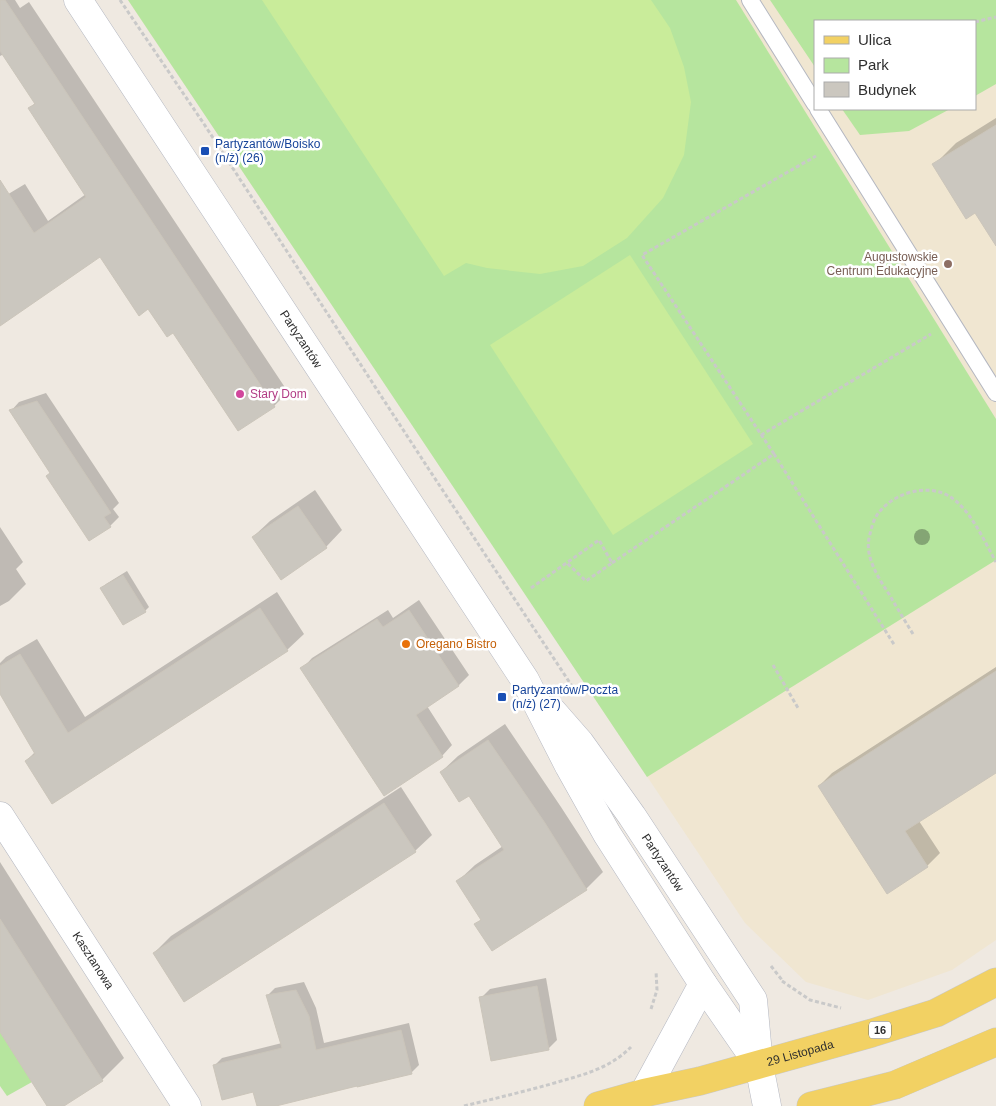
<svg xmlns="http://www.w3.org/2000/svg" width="996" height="1106" font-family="Arial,sans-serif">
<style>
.education{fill:#f0e6d1;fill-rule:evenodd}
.green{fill:#b6e59e}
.pitch{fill:#c9ec9a}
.shadow{fill:#0003}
.building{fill:#cbc7bf;stroke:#cbc5ba}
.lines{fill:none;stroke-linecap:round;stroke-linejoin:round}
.lane-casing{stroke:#b4b7c1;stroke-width:18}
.street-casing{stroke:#b4b7c1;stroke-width:29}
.primary-casing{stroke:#c9c9c9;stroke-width:29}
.path{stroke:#c9c9c9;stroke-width:3;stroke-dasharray:4 2.5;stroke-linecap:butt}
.lane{stroke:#fff;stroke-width:16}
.street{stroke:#fff;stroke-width:28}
.primary{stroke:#f2d163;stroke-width:28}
.tree{fill:#84a574}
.transit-dot{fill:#1a4fb4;stroke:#fff;stroke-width:2}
.education-dot{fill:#8d6e63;stroke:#fff;stroke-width:2}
.hotel-dot{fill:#d1479c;stroke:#fff;stroke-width:2}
.food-dot{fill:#e8710a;stroke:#fff;stroke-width:2}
.labels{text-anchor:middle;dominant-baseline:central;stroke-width:5;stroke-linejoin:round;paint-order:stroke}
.shield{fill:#fff;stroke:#6d6d6d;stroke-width:1}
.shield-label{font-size:11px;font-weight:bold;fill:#2e2e2e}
.transit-label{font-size:12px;fill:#164399;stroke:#fff;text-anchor:start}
.education-label{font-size:12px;fill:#785e54;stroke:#fff;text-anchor:end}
.street-label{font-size:12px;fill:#2e2e2e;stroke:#fff}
.hotel-label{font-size:12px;fill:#b23c85;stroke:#fff;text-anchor:start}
.food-label{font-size:12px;fill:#c56008;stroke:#fff;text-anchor:start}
</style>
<rect width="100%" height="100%" fill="#efe9e1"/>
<path class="education" d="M128,0h868v940l-44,30 -84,30 -62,-18 -61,-59zM815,21h160v88h-160z"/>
<g class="green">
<polygon points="128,0 736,0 996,419 996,560 647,777"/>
<polygon points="770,0 996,0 996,84 975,96 975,21 815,21 815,67"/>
<polygon points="842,109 950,109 909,131 860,135"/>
<polygon points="0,1032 32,1082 7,1096 0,1086"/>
</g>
<g class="pitch">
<polygon points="262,0 651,0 670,28 684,67 691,102 684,155 663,198 627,238 583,266 540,274 487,268 466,263 444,276"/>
<polygon points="630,255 753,444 613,535 490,345"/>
</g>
<g class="shadow">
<polygon points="0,0 15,0 20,8 29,2 288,392 274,406 238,429 174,332 149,307 100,255 0,325 0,199 25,184 48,221 86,194 30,108 36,102 4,54 0,56"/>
<polygon points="996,118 996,244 975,211 934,165 956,143"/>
<polygon points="46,393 119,503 113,509 119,517 110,526 90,539 51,473 11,411 19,402"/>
<polygon points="315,490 342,530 326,547 253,537 270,521"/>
<polygon points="0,527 23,562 16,569 26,584 9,601 0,606"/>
<polygon points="127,571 149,607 145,611 102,588 106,584"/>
<polygon points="277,592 304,634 287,650 26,761 35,752 0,693 0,663 6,657 37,639 85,717"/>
<polygon points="419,600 469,675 459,685 427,706 452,745 442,756 302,669 312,658 388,610 393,618"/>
<polygon points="996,667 996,771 919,821 940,853 927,866 819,786 832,773"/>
<polygon points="505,724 561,807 603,872 586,889 492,950 476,925 482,919 458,881 475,865 503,846 469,794 441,772 458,756"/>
<polygon points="401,787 432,835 415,851 154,953 171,936"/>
<polygon points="0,862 124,1058 102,1080 61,1106 48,1106 0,1029"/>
<polygon points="546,978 557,1040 548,1049 481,998 490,989"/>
<polygon points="304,982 316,1008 324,1043 409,1023 419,1065 411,1073 271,1106 258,1106 254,1091 214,1066 222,1058 282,1043 267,996 275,988"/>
</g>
<g class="building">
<polygon points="0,0 5,0 275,407 238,431 173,333 167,337 148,309 139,316 100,257 0,326 0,180 34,233 86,197 28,108 35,104 0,51"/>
<polygon points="996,125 996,246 975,213 966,219 932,164"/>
<polygon points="37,401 111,513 104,517 111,527 89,541 46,476 50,473 9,410"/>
<polygon points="298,506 327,548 281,580 252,537"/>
<polygon points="123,575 146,612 123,625 100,588"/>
<polygon points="260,608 288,651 52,804 25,761 35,754 0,694 0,666 20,654 68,733"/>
<polygon points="409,610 459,686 416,715 443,757 384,796 300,668 377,619 383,627"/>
<polygon points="996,671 996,773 905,831 928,867 887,894 818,786"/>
<polygon points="488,740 545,823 587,890 492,951 474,924 481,920 456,881 504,850 469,796 459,802 440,772"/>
<polygon points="384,803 416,852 184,1002 153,953"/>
<polygon points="0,919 103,1081 64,1106 47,1106 0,1032"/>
<polygon points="537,986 549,1050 491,1061 479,997"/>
<polygon points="296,990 309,1016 316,1050 401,1030 412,1074 357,1087 357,1086 276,1106 257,1106 253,1092 222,1100 213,1065 282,1048 266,995"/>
</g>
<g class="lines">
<defs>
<g id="lane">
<polyline points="750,0 815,104"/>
<polyline points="818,109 996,393"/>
</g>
<g id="street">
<path id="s1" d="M78,0l447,680 44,86 38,68 96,150 56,81"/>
<path id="s2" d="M552,711l28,32 52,73 121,184 6,65 8,41"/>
<path id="s3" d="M0,816l187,290"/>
<polyline points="644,1093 703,984"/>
</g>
<g id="primary">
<path id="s4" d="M598,1106l46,-13 56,-12 172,-48 64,-20 60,-31"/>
<polyline points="811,1106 895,1085 996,1042"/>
</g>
</defs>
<use href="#lane" class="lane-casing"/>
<use href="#street" class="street-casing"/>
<use href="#primary" class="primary-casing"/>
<g class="path">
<polyline points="120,0 204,124 428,468 572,686"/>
<polyline points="975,22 996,17"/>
<polyline points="761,435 931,334"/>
<polyline points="774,454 642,255 816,156"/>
<polyline points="612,563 774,454 895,646"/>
<polyline points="531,588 599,540 612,563 586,581 567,563"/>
<path d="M913,634c-8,-13 -16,-26 -24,-40 -8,-12 -17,-26 -20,-41 -1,-6 -1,-12 1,-19 2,-8 4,-17 11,-24 15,-17 44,-26 66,-15 23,12 37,46 49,67"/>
<polyline points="773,665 798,708"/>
<polyline points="771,966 782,980"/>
<polyline points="782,981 810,1000 841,1008"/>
<polyline points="651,1009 657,990 656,971"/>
<path d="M464,1106c29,-7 58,-14 87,-22 30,-9 57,-14 80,-37"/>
</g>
<use href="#lane" class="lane"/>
<use href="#street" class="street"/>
<use href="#primary" class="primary"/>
</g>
<circle class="tree" cx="922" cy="537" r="8"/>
<g class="transit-dot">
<rect x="200" y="146" width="10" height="10" rx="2.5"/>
<rect x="497" y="692" width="10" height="10" rx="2.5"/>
</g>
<circle class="education-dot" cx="948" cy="264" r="5"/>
<circle class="hotel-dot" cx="240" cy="394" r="5"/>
<circle class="food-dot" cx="406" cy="644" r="5"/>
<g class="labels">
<rect class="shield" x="869" y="1021.5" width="22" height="17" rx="4"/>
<g class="shield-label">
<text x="880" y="1030">16</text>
</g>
<g class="transit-label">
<text x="215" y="144">Partyzantów/Boisko<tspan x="215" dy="14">(n/ż) (26)</tspan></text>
<text x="512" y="690">Partyzantów/Poczta<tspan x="512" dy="14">(n/ż) (27)</tspan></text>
</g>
<g class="education-label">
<text x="938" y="257">Augustowskie<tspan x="938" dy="14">Centrum Edukacyjne</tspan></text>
</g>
<g class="street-label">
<text stroke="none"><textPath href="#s1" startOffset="406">Partyzantów</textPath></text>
<text stroke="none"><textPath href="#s2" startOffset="188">Partyzantów</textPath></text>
<text stroke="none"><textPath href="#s3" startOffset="172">Kasztanowa</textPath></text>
<text stroke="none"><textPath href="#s4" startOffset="209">29 Listopada</textPath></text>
</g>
<g class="hotel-label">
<text x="250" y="394">Stary Dom</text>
</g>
<g class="food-label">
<text x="416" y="644">Oregano Bistro</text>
</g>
</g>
<rect x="814" y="20" width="162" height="90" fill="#ffffff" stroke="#ababab"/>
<rect x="824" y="36" width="25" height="8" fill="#f2d163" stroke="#ababab"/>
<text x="858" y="45" font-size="15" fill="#2e2e2e">Ulica</text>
<rect x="824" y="58" width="25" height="15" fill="#b6e59e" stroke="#ababab"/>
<text x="858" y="70" font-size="15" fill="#2e2e2e">Park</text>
<rect x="824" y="82" width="25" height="15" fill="#cbc7bf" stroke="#ababab"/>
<text x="858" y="95" font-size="15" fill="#2e2e2e">Budynek</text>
</svg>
